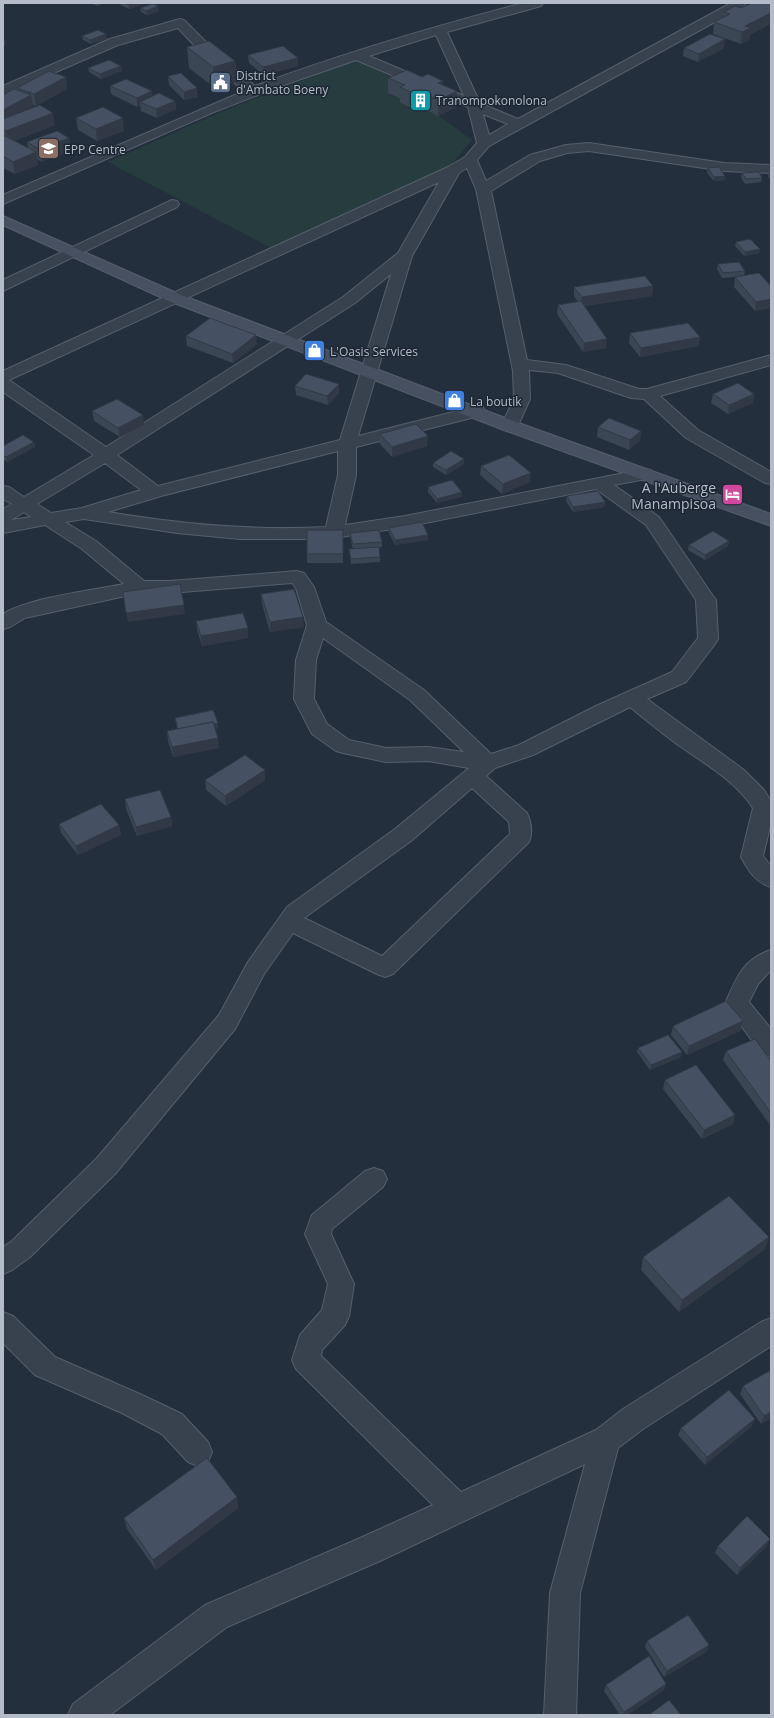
<svg xmlns="http://www.w3.org/2000/svg" width="774" height="1718" font-family="'Open Sans',sans-serif">
<style>
.green{fill:#263c3f}
.lines{fill:none;stroke-linecap:round;stroke-linejoin:round}
.street-casing{stroke:#565f6c;stroke-width:2}
.secondary-casing{stroke:#565f6c;stroke-width:2}
.street{fill:#38414e;fill-rule:evenodd}
.secondary{fill:#465061;fill-rule:evenodd}
.wall{fill:#3b4654}
.shaded-wall{fill:#303945}
.building{fill:#455162;stroke:#303945}
.labels{text-anchor:middle;dominant-baseline:central;stroke-width:3;stroke-linejoin:round;paint-order:stroke}
.far-poi-label{font-size:12px;fill:#b4bcc9;stroke:#1d2633;text-anchor:start}
.poi-label{font-size:14px;fill:#b4bcc9;stroke:#1d2633;text-anchor:end}
</style>
<rect width="100%" height="100%" fill="#242f3e"/>
<polygon class="green" points="354,60 409,84 388,94 404,101 399,103 414,110 420,108 439,116 472,140 450,166 271,248 108,162 216,114"/>
<g class="lines">
<defs>
<g id="street">
<path d="M523,3h20l-2,3 -94,26 33,71 38,16 213,-116h15l-2,3 -255,140 -12,14 9,21 44,-26 36,-10 23,-2 135,20 47,2v8l-47,-2 -135,-20 -22,2 -27,8 -49,30 36,169 39,5 73,24h8l124,-34v10l-111,31 38,34 73,42v12l-6,-1 -79,-45 -42,-39 -13,-1 -73,-25 -29,-3 1,29 -14,31 -6,1 -6,-1 -3,-4 13,-27 -1,-28 -37,-182 -9,-21 -8,5 -47,83 -54,180 119,-30 6,1 2,4 -2,4 -127,32v28l-11,50 60,-9 240,-47 6,1 3,4 -3,4 -37,7 45,32 54,79 3,4 2,39 -3,5 -29,38 -39,17 97,71 20,20 7,11v22l-8,33 8,10v21c-15,-4 -23,-17 -30,-30l12,-49c-18,-27 -46,-43 -72,-61 -18,-13 -34,-26 -51,-40l-97,48 -38,13 -9,8 41,37c4,9 6,20 2,29l-136,132 -8,3 -8,-3 -84,-41 -29,41 -29,55 -120,145 -85,83 -18,13 -9,4v-27l9,-6 85,-83 122,-143 29,-53 39,-55 108,-78 74,-61 -41,-7 -42,1 -43,-9 -7,-2 -24,-17 -18,-35 2,-39 11,-35 -11,-37 -4,-5 -122,10h-31l-114,25 -15,9 -7,2v-15c25,-16 90,-24 121,-30l-42,-35 -37,-24 -42,8v-24l9,-5 -9,-5v-13l6,1 15,10 70,-42 -91,-63v-21l445,-204 17,-10 12,-14 -9,-36 -112,-47 -72,25 -70,27 -211,92v-9l241,-104 -32,-27 -34,-36 -60,17 -115,50v-9l107,-47 70,-20 4,1 38,38 33,28c88,-33 177,-59 268,-83zM436,35l28,61 -95,-40zM483,114l25,10 -19,11zM439,182l-41,71 -55,44 -237,150 -97,-67zM391,274l-51,166 -182,46 -41,-31 238,-152zM338,451v24l-12,52c-73,4 -146,-3 -218,-15l53,-16zM105,463l36,27 -59,18 -31,5 -14,-9zM596,489l50,36 50,75 2,38 -26,34 -76,34 -77,39 -28,9 -67,-64 -98,-68 -12,-35 -10,-14 -7,-2 -127,10h-26l-48,-40 -31,-19 19,-3 93,14 63,6h63l31,-1 71,-11zM24,512l7,5 -20,3zM323,638l87,62 54,52 -36,-5 -42,1 -37,-8 -22,-16 -13,-25 2,-39zM472,788l37,34 1,12 -128,122 -78,-38 107,-77z"/>
<polygon points="172,200 177,201 179,204 177,207 3,291 3,280"/>
<path d="M771,950v20l-13,14 -9,18 22,27v28l-9,-3 -37,-50c11,-26 18,-45 46,-54z"/>
<polygon points="374,1168 383,1171 387,1179 383,1187 332,1229 331,1234 354,1284 349,1316 345,1325 322,1350 321,1356 461,1492 596,1430 623,1409 761,1322 771,1318 771,1346 643,1429 618,1448 580,1593 576,1715 544,1715 550,1593 585,1464 380,1561 227,1627 110,1715 68,1715 73,1704 205,1605 358,1539 433,1505 296,1369 292,1360 300,1335 322,1310 328,1284 305,1234 312,1215 365,1171"/>
<polygon points="3,1312 13,1316 55,1357 142,1395 182,1414 208,1442 212,1452 208,1462 198,1466 188,1462 162,1434 122,1413 35,1375 3,1343"/>
</g>
<polygon id="secondary" points="3,216 181,295 516,422 771,514 771,526 504,430 169,301 3,225"/>
</defs>
<use href="#street" class="street-casing"/>
<use href="#secondary" class="secondary-casing"/>
<use href="#street" class="street"/>
<use href="#secondary" class="secondary"/>
</g>
<g class="wall">
<polygon points="90,3 104,3 98,6"/>
<polygon points="120,3 147,3 129,9 121,5"/>
<polygon points="735,6 750,35 749,40 741,44 713,34 714,22 723,18 724,12"/>
<polygon points="140,8 159,11 147,15 141,12"/>
<polygon points="106,34 107,39 91,44 83,40 82,36"/>
<polygon points="187,47 235,61 237,82 215,88 189,68"/>
<polygon points="684,48 724,48 698,62 683,56"/>
<polygon points="248,55 298,58 298,66 264,75 249,63"/>
<polygon points="88,68 122,71 101,79 89,72"/>
<polygon points="168,76 198,97 184,100 169,85"/>
<polygon points="66,77 67,89 36,106 32,105 33,107 27,110 55,125 14,141 28,148 27,142 69,138 71,151 41,162 37,159 38,165 15,174 3,168 3,95 18,90 17,88"/>
<polygon points="422,77 443,81 443,86 456,107 438,116 420,107 415,110 400,103 400,99 388,93 388,78"/>
<polygon points="110,86 153,96 175,101 176,109 157,118 141,111 140,105 137,107 111,94"/>
<polygon points="76,118 124,131 97,141 78,130"/>
<polygon points="708,168 725,180 714,181 707,173"/>
<polygon points="769,172 771,172 771,180 768,177"/>
<polygon points="742,173 762,178 761,182 745,184 741,178"/>
<polygon points="736,242 760,249 759,253 744,256 735,246"/>
<polygon points="718,264 745,271 744,276 722,278 717,269"/>
<polygon points="735,277 771,286 771,308 755,311 734,287"/>
<polygon points="653,286 652,296 584,306 606,348 583,352 557,314 558,305 578,302 574,296 574,287"/>
<polygon points="630,333 700,337 698,346 640,357 629,343"/>
<polygon points="186,336 257,344 233,363 187,346"/>
<polygon points="339,384 339,393 328,405 296,395 295,386"/>
<polygon points="713,394 754,394 753,403 728,414 711,403"/>
<polygon points="92,411 144,425 120,437 94,421"/>
<polygon points="598,427 641,431 640,440 629,450 597,437"/>
<polygon points="380,434 427,446 392,457 380,444"/>
<polygon points="34,442 35,447 7,462 3,459 3,446"/>
<polygon points="464,459 464,464 446,475 433,467 433,463"/>
<polygon points="481,466 530,482 502,494 480,475"/>
<polygon points="428,487 462,492 461,497 437,503 428,492"/>
<polygon points="567,496 605,502 604,507 573,512 566,501"/>
<polygon points="389,528 428,540 395,545 389,533"/>
<polygon points="343,530 343,563 307,563 307,554"/>
<polygon points="350,533 382,542 382,547 379,547 380,557 380,562 351,564 349,549 353,549 350,537"/>
<polygon points="729,541 728,546 705,560 688,550 689,545"/>
<polygon points="261,594 304,627 270,632 262,604"/>
<polygon points="196,621 248,628 248,638 202,646 197,630"/>
<polygon points="175,718 218,723 218,728 215,729 219,748 173,757 168,741 167,731 177,729"/>
<polygon points="265,770 265,780 226,806 206,790 205,780"/>
<polygon points="125,799 171,817 172,826 137,836 126,809"/>
<polygon points="59,824 119,825 121,835 78,855 61,833"/>
<polygon points="743,1021 740,1031 687,1055 671,1035 673,1026"/>
<polygon points="638,1048 681,1057 650,1070 637,1052"/>
<polygon points="726,1051 771,1061 771,1126 723,1060"/>
<polygon points="665,1080 735,1115 733,1124 702,1139 663,1089"/>
<polygon points="769,1237 765,1249 679,1312 641,1270 643,1257"/>
<polygon points="771,1370 771,1418 761,1424 740,1394 743,1386"/>
<polygon points="752,1426 705,1465 678,1435 681,1428"/>
<polygon points="237,1497 238,1508 156,1570 127,1529 124,1518"/>
<polygon points="718,1546 767,1546 737,1575 715,1553"/>
<polygon points="647,1641 709,1645 706,1652 664,1677 645,1647"/>
<polygon points="666,1684 664,1690 627,1715 620,1715 604,1691 606,1685"/>
</g>
<g class="shaded-wall">
<polygon points="98,3 104,3 98,6"/>
<polygon points="135,3 147,3 129,9 129,5"/>
<polygon points="158,6 159,11 147,15 146,11"/>
<polygon points="771,13 771,24 750,35 749,40 741,44 742,32 745,26"/>
<polygon points="106,34 107,39 91,44 90,40"/>
<polygon points="725,39 724,48 698,62 699,54"/>
<polygon points="6,40 6,45 3,46 3,41"/>
<polygon points="298,58 298,66 264,75 263,67"/>
<polygon points="235,61 237,82 215,88 213,67"/>
<polygon points="121,66 122,71 101,79 100,74"/>
<polygon points="66,77 67,89 36,106 34,94"/>
<polygon points="443,81 443,97 438,83"/>
<polygon points="197,88 198,97 184,100 184,92"/>
<polygon points="152,91 153,100 140,102 140,105 137,107 137,98"/>
<polygon points="457,91 456,107 438,116 439,100"/>
<polygon points="420,92 420,107 415,110 415,94"/>
<polygon points="31,95 33,107 3,123 3,110"/>
<polygon points="175,101 176,109 157,118 156,109"/>
<polygon points="53,113 55,125 8,143 6,131"/>
<polygon points="123,118 124,131 97,141 96,129"/>
<polygon points="69,138 71,151 41,162 39,149"/>
<polygon points="36,152 38,165 15,174 13,162"/>
<polygon points="725,176 725,180 714,181 714,177"/>
<polygon points="760,249 759,253 744,256 745,252"/>
<polygon points="653,286 652,296 581,306 582,297"/>
<polygon points="771,299 771,308 755,311 756,302"/>
<polygon points="256,335 257,344 233,363 232,354"/>
<polygon points="700,337 698,346 640,357 641,348"/>
<polygon points="607,339 606,348 583,352 584,343"/>
<polygon points="339,384 339,393 328,405 327,396"/>
<polygon points="754,394 753,403 728,414 729,405"/>
<polygon points="143,415 144,425 120,437 118,428"/>
<polygon points="641,431 640,440 629,450 630,440"/>
<polygon points="428,436 427,446 392,457 392,447"/>
<polygon points="34,442 35,447 7,462 6,457"/>
<polygon points="464,459 464,464 446,475 446,470"/>
<polygon points="531,473 530,482 502,494 503,484"/>
<polygon points="462,492 461,497 437,503 437,499"/>
<polygon points="605,502 604,507 573,512 573,507"/>
<polygon points="428,535 428,540 395,545 395,540"/>
<polygon points="729,541 728,546 705,560 705,555"/>
<polygon points="184,605 185,614 128,622 126,613"/>
<polygon points="303,617 304,627 270,632 270,622"/>
<polygon points="248,628 248,638 202,646 201,636"/>
<polygon points="218,723 218,728 179,736 179,731"/>
<polygon points="218,738 219,748 173,757 172,747"/>
<polygon points="265,770 265,780 226,806 225,796"/>
<polygon points="171,817 172,826 137,836 136,827"/>
<polygon points="119,825 121,835 78,855 76,846"/>
<polygon points="743,1021 740,1031 687,1055 689,1046"/>
<polygon points="682,1052 681,1057 650,1070 651,1065"/>
<polygon points="735,1115 733,1124 702,1139 704,1130"/>
<polygon points="769,1237 765,1249 679,1312 682,1300"/>
<polygon points="771,1412 771,1418 761,1424 764,1416"/>
<polygon points="755,1419 752,1426 705,1465 707,1457"/>
<polygon points="237,1497 238,1508 156,1570 153,1560"/>
<polygon points="770,1539 767,1546 737,1575 740,1568"/>
<polygon points="709,1645 706,1652 664,1677 667,1671"/>
<polygon points="666,1684 664,1690 627,1715 623,1715 624,1712"/>
</g>
<g class="building">
<polygon points="124,3 135,3 129,5"/>
<polygon points="752,3 771,3 771,13 745,26 751,28 742,32 714,22 730,14 724,12 735,6 741,8"/>
<polygon points="153,4 158,6 146,11 140,8"/>
<polygon points="98,30 106,34 90,40 82,36"/>
<polygon points="710,34 725,39 699,54 684,48"/>
<polygon points="209,41 235,61 213,67 187,47"/>
<polygon points="283,46 298,58 263,67 248,55"/>
<polygon points="109,60 121,66 100,74 88,68"/>
<polygon points="407,70 422,77 428,74 443,81 438,83 457,91 439,100 420,92 415,94 400,87 405,85 388,78"/>
<polygon points="49,71 66,77 34,94 17,88"/>
<polygon points="181,73 197,88 184,92 168,76"/>
<polygon points="126,79 152,91 137,98 110,86"/>
<polygon points="14,89 31,95 3,110 3,95"/>
<polygon points="159,93 175,101 156,109 140,102"/>
<polygon points="40,105 53,113 6,131 3,129 3,119"/>
<polygon points="103,107 123,118 96,129 76,118"/>
<polygon points="57,131 69,138 39,149 27,142"/>
<polygon points="5,136 36,152 13,162 3,156 3,137"/>
<polygon points="719,167 725,176 714,177 708,168"/>
<polygon points="759,172 762,178 746,179 742,173"/>
<polygon points="750,239 760,249 745,252 736,242"/>
<polygon points="739,262 745,271 723,273 718,264"/>
<polygon points="759,273 771,286 771,299 756,302 735,277"/>
<polygon points="645,276 653,286 582,297 574,287"/>
<polygon points="581,301 607,339 584,343 558,305"/>
<polygon points="210,318 256,335 232,354 186,336"/>
<polygon points="688,323 700,337 641,348 630,333"/>
<polygon points="306,374 339,384 327,396 295,386"/>
<polygon points="738,383 754,394 729,405 713,394"/>
<polygon points="117,399 143,415 118,428 92,411"/>
<polygon points="609,418 641,431 630,440 598,427"/>
<polygon points="416,424 428,436 392,447 380,434"/>
<polygon points="23,435 34,442 6,457 3,455 3,446"/>
<polygon points="451,451 464,459 446,470 433,463"/>
<polygon points="509,455 531,473 503,484 481,466"/>
<polygon points="452,480 462,492 437,499 428,487"/>
<polygon points="598,491 605,502 573,507 567,496"/>
<polygon points="422,522 428,535 395,540 389,528"/>
<rect x="307" y="530" width="36" height="24"/>
<polygon points="379,530 382,542 353,544 350,533"/>
<polygon points="713,531 729,541 705,555 689,545"/>
<polygon points="379,547 380,557 351,559 349,549"/>
<polygon points="180,584 184,605 126,613 123,592"/>
<polygon points="294,589 303,617 270,622 261,594"/>
<polygon points="243,613 248,628 201,636 196,621"/>
<polygon points="213,710 218,723 213,724 213,722 178,729 175,718"/>
<polygon points="213,722 218,738 172,747 167,731"/>
<polygon points="245,755 265,770 225,796 205,780"/>
<polygon points="160,790 171,817 136,827 125,799"/>
<polygon points="101,804 119,825 76,846 59,824"/>
<polygon points="726,1001 743,1021 689,1046 673,1026"/>
<polygon points="668,1035 682,1052 651,1065 638,1048"/>
<polygon points="755,1039 771,1061 771,1113 726,1051"/>
<polygon points="696,1065 735,1115 704,1130 665,1080"/>
<polygon points="729,1196 769,1237 682,1300 643,1257"/>
<polygon points="771,1370 771,1412 764,1416 743,1386"/>
<polygon points="729,1390 755,1419 707,1457 681,1428"/>
<polygon points="207,1458 237,1497 153,1560 124,1518"/>
<polygon points="747,1516 770,1539 740,1568 718,1546"/>
<polygon points="688,1615 709,1645 667,1671 647,1641"/>
<polygon points="649,1656 666,1684 624,1712 606,1685"/>
<polygon points="669,1700 681,1715 649,1715"/>
</g>
<defs>
<symbol id="civic-square" viewBox="-11 -11 22 22"><rect x="-9" y="-9" width="18" height="18" rx="4" fill="#5c6f8a" stroke="#1d2633"/><path d="M-.6-6.5H3V-4.5H.6V-3L4-1V1h2V6H-6V1h2V-1L-.6-3ZM-1.2 2.5V6h2.4V2.5Z" fill="#fff"/></symbol>
<symbol id="building-square" viewBox="-11 -11 22 22"><rect x="-9" y="-9" width="18" height="18" rx="4" fill="#0f9aa8" stroke="#1d2633"/><path d="M-4-6H4V6H1V3H-1V6H-4ZM-2.5-4.3h1.7v1.8h-1.7ZM.8-4.3h1.7v1.8H.8ZM-2.5-1h1.7V.8h-1.7ZM.8-1h1.7V.8H.8Z" fill="#fff"/></symbol>
<symbol id="school-square" viewBox="-11 -11 22 22"><rect x="-9" y="-9" width="18" height="18" rx="4" fill="#8d6e63" stroke="#1d2633"/><path d="M0-5L7-2L0 1L-7-2ZM-4 1L0 2.5L4 1V4Q0 6-4 4Z" fill="#fff"/></symbol>
<symbol id="shop-square" viewBox="-11 -11 22 22"><rect x="-9" y="-9" width="18" height="18" rx="4" fill="#3f7fe0" stroke="#1d2633"/><path d="M-5-2.5h2.3a2.7 3.5 0 0 1 5.4 0H5L5.5 6h-11ZM-1.5-2.5h3a1.5 2.3 0 0 0-3 0Z" fill="#fff"/></symbol>
<symbol id="hotel-square" viewBox="-11 -11 22 22"><rect x="-9" y="-9" width="18" height="18" rx="4" fill="#d1479c" stroke="#1d2633"/><path d="M-6-4.5h1.5V1H6V5H4.5V3h-9V5H-6ZM-4 0a1.8 1.8 0 1 1 3.6 0ZM.5 0V-2.5h3Q6-2.5 6 0Z" fill="#fff"/></symbol>
</defs>
<g fill-rule="evenodd">
<use href="#civic-square" x="208" y="70" width="25" height="25"/>
<use href="#building-square" x="408" y="88" width="25" height="25"/>
<use href="#school-square" x="36" y="136" width="25" height="25"/>
<use href="#shop-square" x="302" y="338" width="25" height="25"/>
<use href="#shop-square" x="442" y="388" width="25" height="25"/>
<use href="#hotel-square" x="720" y="482" width="25" height="25"/>
</g>
<g class="labels">
<g class="far-poi-label">
<text x="236" y="75">District<tspan x="236" dy="14">d'Ambato Boeny</tspan></text>
<text x="436" y="100">Tranompokonolona</text>
<text x="64" y="149">EPP Centre</text>
<text x="330" y="351">L'Oasis Services</text>
<text x="470" y="401">La boutik</text>
</g>
<g class="poi-label">
<text x="716" y="487">A l'Auberge<tspan x="716" dy="16">Manampisoa</tspan></text>
</g>
</g>
<rect width="774" height="1718" fill="none" stroke="#b4bcc9" stroke-width="8"/>
</svg>
